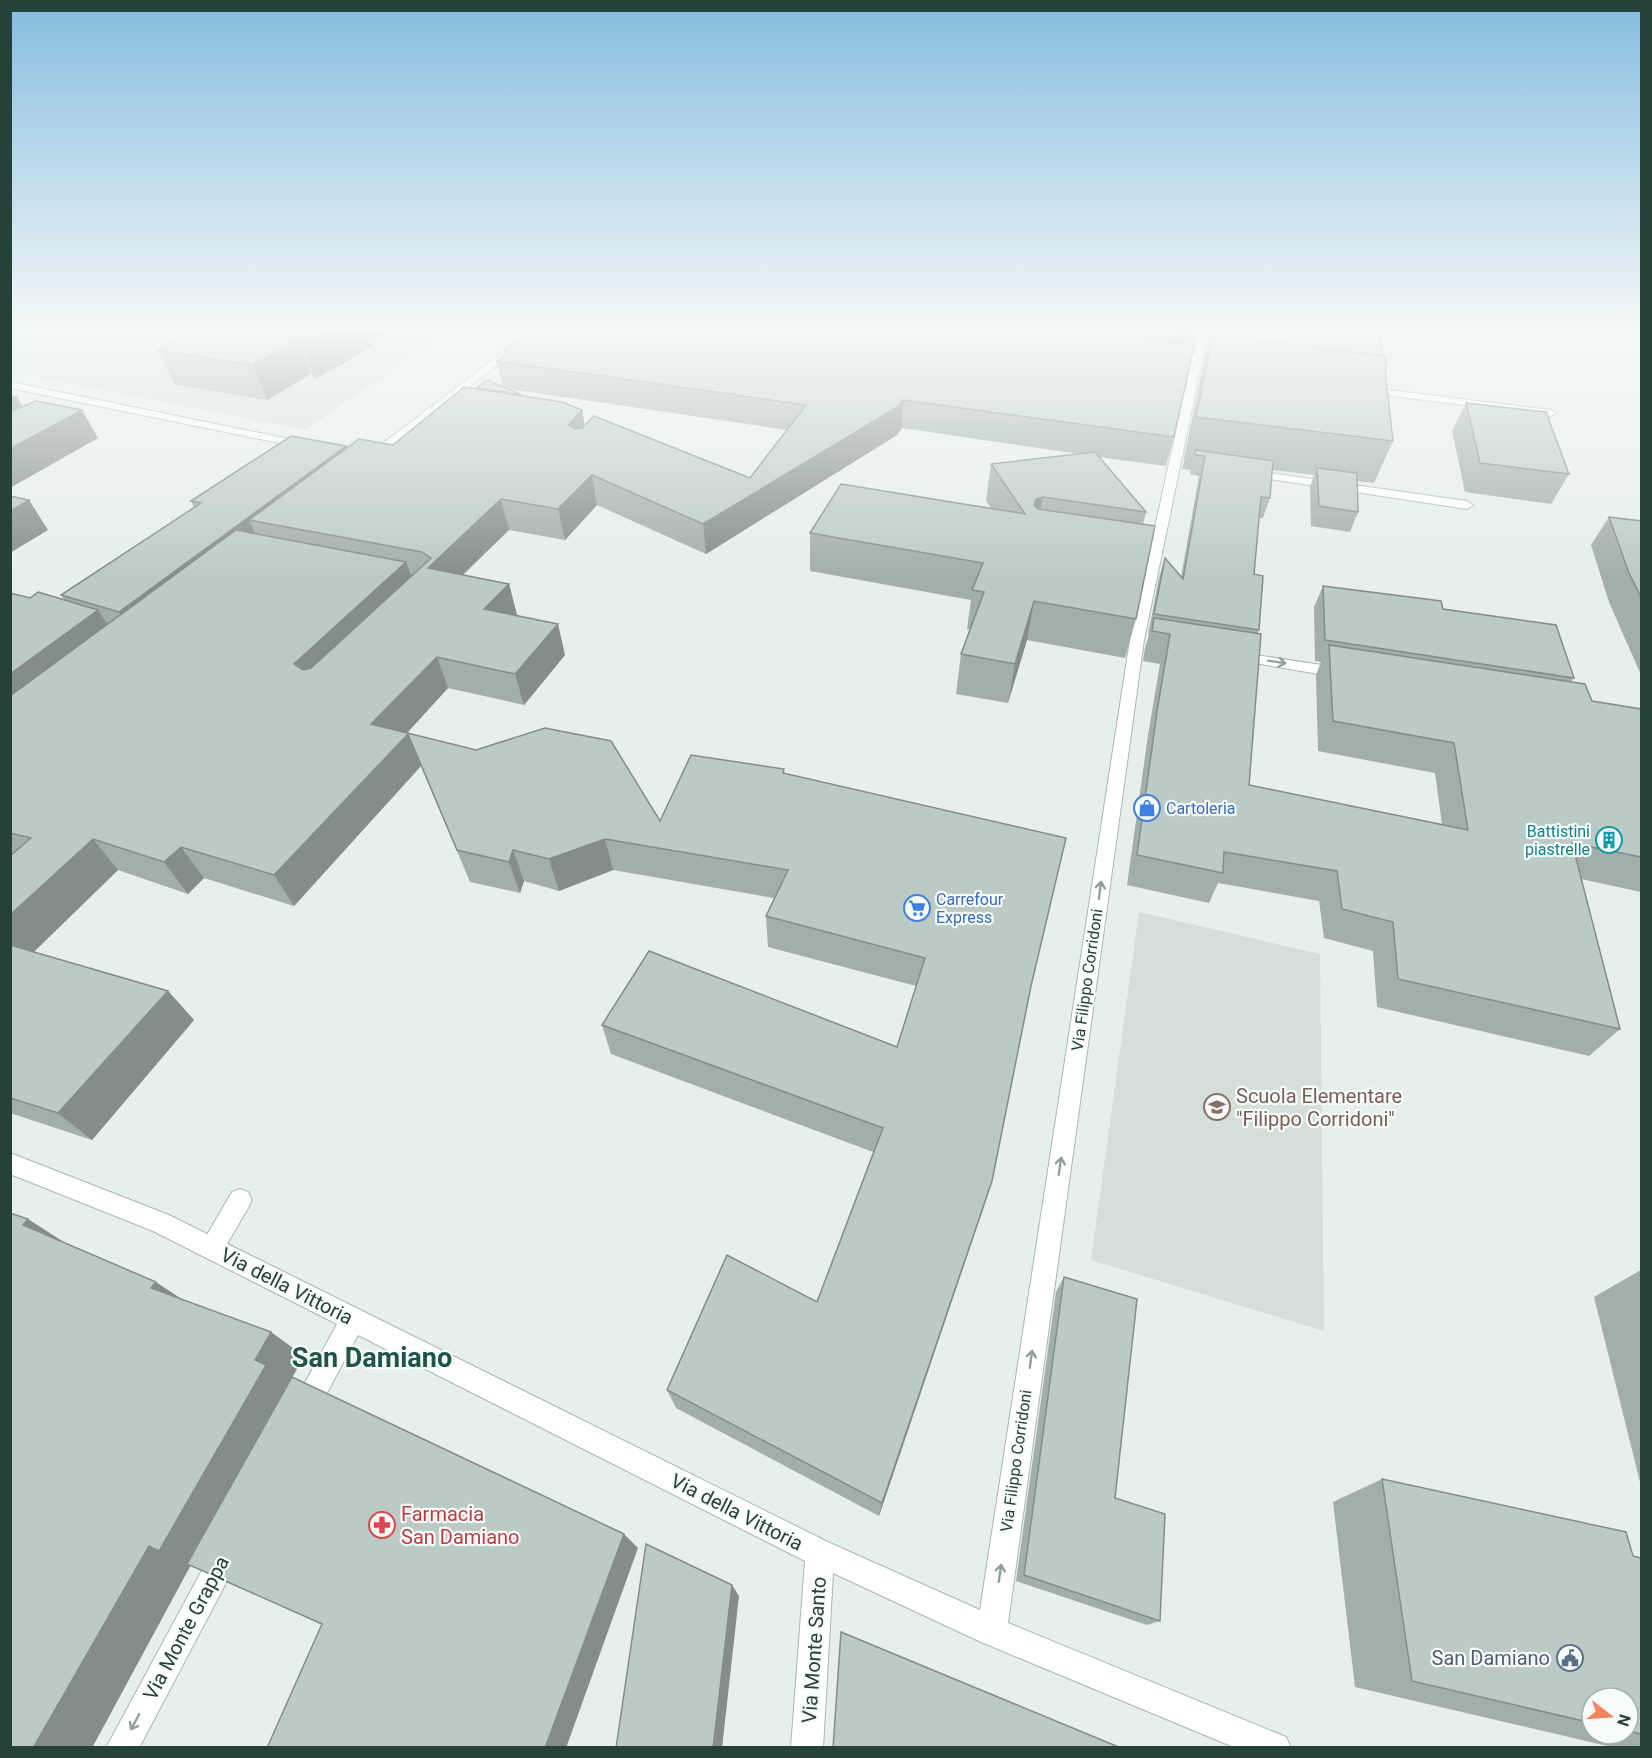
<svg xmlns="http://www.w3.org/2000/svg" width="1652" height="1758" font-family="Roboto,sans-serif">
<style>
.built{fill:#d4dfda}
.green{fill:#bfe0c8}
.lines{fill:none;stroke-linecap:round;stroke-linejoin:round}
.service-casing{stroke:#a8b8b2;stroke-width:2}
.pedestrian-casing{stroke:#a8b8b2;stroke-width:2}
.minor-casing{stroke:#a8b8b2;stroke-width:2}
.service{fill:#fff;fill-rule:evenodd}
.pedestrian{fill:#fff;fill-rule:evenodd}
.minor{fill:#fff;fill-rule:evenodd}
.wall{fill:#a1aea9;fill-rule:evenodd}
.shaded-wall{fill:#838d89}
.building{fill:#bbcac4;stroke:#838d89;stroke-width:1.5}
.oneway{stroke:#92a09c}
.labels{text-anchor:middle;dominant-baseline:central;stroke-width:4.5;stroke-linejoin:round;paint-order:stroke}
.shop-label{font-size:16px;fill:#366cbe;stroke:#f7fbf9;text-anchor:start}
.culture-label{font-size:16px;fill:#0d838f;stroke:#f7fbf9;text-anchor:end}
.street-label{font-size:16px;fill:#24423a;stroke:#f7fbf9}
.near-education-label{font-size:20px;fill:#785e54;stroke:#f7fbf9;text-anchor:start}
.near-street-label{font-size:20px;fill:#24423a;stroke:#f7fbf9}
.near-health-label{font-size:20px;fill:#be3a42;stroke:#f7fbf9;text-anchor:start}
.near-service-label{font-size:20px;fill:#4e5e75;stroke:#f7fbf9;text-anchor:end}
.near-district-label{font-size:27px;font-weight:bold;fill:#1f5548;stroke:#f7fbf9}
</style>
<rect width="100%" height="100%" fill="#e6efeb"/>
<g class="built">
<polygon points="62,332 448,332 305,430 11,372 10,356"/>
<polygon points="1139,912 1320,954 1324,1331 1091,1260"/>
</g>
<polygon class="green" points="11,332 62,332 11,356"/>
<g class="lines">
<defs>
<g id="service">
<polygon points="1364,387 1551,410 1556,413 1551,416 1360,392 1360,388"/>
<polygon points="1248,470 1467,501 1473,505 1467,509 1244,475 1242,473"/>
</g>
<polygon id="pedestrian" points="240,1189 248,1192 252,1200 248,1208 220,1256 212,1260 204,1256 200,1248 204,1240 232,1192"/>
<g id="minor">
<polygon points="530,332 540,332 374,460 366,460 366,456"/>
<polygon points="1198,332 1208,332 1144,640 1008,1623 1286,1737 1291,1748 1236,1748 981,1642 833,1573 823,1748 791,1748 805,1561 358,1335 313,1419 304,1423 295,1419 291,1410 295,1401 337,1324 153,1231 10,1174 10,1153 169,1215 830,1543 980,1610 1130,640"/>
<polygon points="10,382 309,443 315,446 309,449 10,388"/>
<polygon points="1236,652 1342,668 1349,673 1342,678 1231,659 1229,656 1231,653"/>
<polygon points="225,1542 235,1546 239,1556 235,1566 139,1748 106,1748 215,1546"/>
</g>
</defs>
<use href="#service" class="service-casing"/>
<use href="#pedestrian" class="pedestrian-casing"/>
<use href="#minor" class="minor-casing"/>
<use href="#service" class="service"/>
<use href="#pedestrian" class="pedestrian"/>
<use href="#minor" class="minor"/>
</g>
<g class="wall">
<polygon points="193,332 393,332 344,363 315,379 311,374 267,400 175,385 158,350"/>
<path d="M529,332h668l-23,105 -8,29 -68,-9 48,55 -3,12 -7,95 -11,39 -98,-18 -19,63 -52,-9 5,-40 9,-25h-3l4,-29 -161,-29v-38l181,-25 -5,-7 5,-37 88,-10 -177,-26 -5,7 -191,119 -109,-49 -32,35 -56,-10 -46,45 46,9 8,31h-1l49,40 -41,50 -76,-17 -41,45 253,88 124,-48 247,213 -39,195 -8,25 -105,310 -203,-108 -9,-18 150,-88 56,-150 -262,-98 -9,-29 295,22 19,-61 -148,-39 -2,-31 8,-18 -161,-28 -54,21 -35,-10 -4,12 -50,-11 -49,-116 -127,140 -90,-28 -16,16 -70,-24 -84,82 134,39 26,29 -102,120 -82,-27v-520l20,5 34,2 -3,-5 133,-87 -3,-7 155,-55v2l47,-3 85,-56 -1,-1 26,-1 -6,-26 9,-7 -1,-3zM509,389l278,41 -37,48 -166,-52 -2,-16 -59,-14 -1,-1z"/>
<polygon points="1210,332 1381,332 1381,356 1386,380 1393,441 1374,483 1357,481 1358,512 1350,532 1311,526 1310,487 1314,475 1272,470 1270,498 1263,518 1259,518 1254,574 1259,630 1257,634 1249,785 1442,824 1435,773 1318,751 1316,675 1321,662 1315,661 1314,607 1323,586 1443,609 1574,678 1571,682 1592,701 1641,709 1641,892 1581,879 1620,1029 1589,1056 1377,1007 1373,951 1324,938 1319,901 1218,883 1209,903 1127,885 1148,735 1160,664 1143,661 1145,648 1149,635 1148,635 1159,578 1165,558 1181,577 1199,476 1190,474 1190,470 1182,469 1185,458 1184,458"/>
<polygon points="1466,403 1569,474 1551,504 1465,492 1452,431"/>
<polygon points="1609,517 1641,521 1641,675 1609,602 1591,545"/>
<polygon points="1641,1270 1641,1486 1594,1297"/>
<polygon points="1064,1277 1115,1498 1160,1621 1147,1625 1016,1581 1056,1292"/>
<path d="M1382,1479l259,79v190h-25l-261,-61 -22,-185zM1592,1698h36v36h-36z"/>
<polygon points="841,1632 1121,1748 833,1748"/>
</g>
<g class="shaded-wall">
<polygon points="326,332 393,332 344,363 315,379 302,345"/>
<polygon points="298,339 311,374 267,400 253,365"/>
<polygon points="17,397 34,425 10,437 10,400"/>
<polygon points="903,400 902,428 897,435 706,554 703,524"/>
<polygon points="82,410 98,438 10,488 10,449"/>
<polygon points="582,410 587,439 568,425"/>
<polygon points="346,446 352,465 249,520 257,537 132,632 119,612"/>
<polygon points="592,475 597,505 565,540 558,509"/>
<polygon points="1043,497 1036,535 1034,505 1036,499"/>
<polygon points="501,499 509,530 438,598 428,568"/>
<polygon points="29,500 48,530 10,553 10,511"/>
<polygon points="406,562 417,592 310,695 294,664"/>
<polygon points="509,584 517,615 493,640 484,609"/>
<polygon points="1034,601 1027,640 1008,703 1015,664"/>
<polygon points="98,610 118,641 10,725 10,674"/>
<polygon points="558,624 565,655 524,705 515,674"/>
<polygon points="437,657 448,688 386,756 371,724"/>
<polygon points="408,734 421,766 294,906 274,875"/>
<polygon points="93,839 118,870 17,968 10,961 10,915"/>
<polygon points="605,839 613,870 559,891 549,859"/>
<polygon points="181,847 204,878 188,894 164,862"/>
<polygon points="513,850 524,881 520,893 509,862"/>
<polygon points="168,991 194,1020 92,1140 58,1113"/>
<polygon points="992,1181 984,1206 879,1516 882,1503"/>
<polygon points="28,1219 73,1248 23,1225"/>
<polygon points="156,1282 195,1308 151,1288"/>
<polygon points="271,1332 304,1356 92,1748 33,1748"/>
<polygon points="624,1534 638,1548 566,1748 545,1748"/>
<polygon points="732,1585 739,1596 722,1748 713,1748"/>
</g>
<g class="building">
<polygon points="193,332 326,332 302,345 298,339 253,365 158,350"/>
<polygon points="529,332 1081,332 1194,346 1174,437 903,400 899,406 703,524 592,475 558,509 501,499 428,568 509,584 484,609 558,624 515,674 437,657 371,724 476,750 545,728 611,741 660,821 691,755 784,769 783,773 1066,838 1031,986 992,1181 882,1503 667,1390 727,1255 817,1302 883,1128 602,1025 649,951 897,1047 925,958 766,916 788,870 605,839 549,859 513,850 509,862 457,850 408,734 274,875 181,847 164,862 93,839 10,915 10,856 31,838 10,833 10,696 236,530 406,562 294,664 303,670 311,668 431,558 422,552 249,520 359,439 393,445 464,387 562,402 582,410 568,425 575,429 582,428 594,416 750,478 806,405 497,361 509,351 505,351"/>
<polygon points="1162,332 1197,332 1196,336"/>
<polygon points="1212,332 1381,332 1381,356 1212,336 1211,338"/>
<polygon points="1212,336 1386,356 1386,380 1393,441 1196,417"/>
<polygon points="487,380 522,395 477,388"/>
<polygon points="10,396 17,397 10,400"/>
<polygon points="36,401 82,410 10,449 10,412"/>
<polygon points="1466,403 1546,412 1569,474 1480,463"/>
<polygon points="291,436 346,446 119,612 61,595 201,503 191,501"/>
<polygon points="1195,450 1273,461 1270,498 1261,497 1254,574 1263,576 1259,630 1154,614 1165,558 1183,579 1205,456 1195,455"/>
<polygon points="1095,452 1146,512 1043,497 1036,499 1034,505 1038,509 1155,526 1136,619 1034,601 1015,664 961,654 984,592 972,590 983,563 810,533 841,484 1025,514 991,464"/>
<polygon points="1317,468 1357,473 1358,512 1319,506"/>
<polygon points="10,496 29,500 10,511"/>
<polygon points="1609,517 1641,521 1641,597 1629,573"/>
<polygon points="1323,586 1441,601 1443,609 1556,625 1574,678 1325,640"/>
<polygon points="38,592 98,610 10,674 10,593 30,598"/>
<polygon points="1154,618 1261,634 1249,785 1468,830 1454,743 1333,721 1329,645 1585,684 1592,701 1641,709 1641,857 1572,843 1620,1029 1398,979 1393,922 1342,909 1337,871 1224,852 1223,873 1137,855 1158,705 1170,634 1152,631"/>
<polygon points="10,945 168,991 58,1113 10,1098"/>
<polygon points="10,1213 28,1219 23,1225 156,1282 151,1288 271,1332 255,1360 266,1365 159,1551 149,1546 33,1748 10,1748"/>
<polygon points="1064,1277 1137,1299 1115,1498 1165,1514 1160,1621 1024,1575"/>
<polygon points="292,1377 624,1534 545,1748 267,1748 322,1624 187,1564"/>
<polygon points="1382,1479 1626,1532 1633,1556 1641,1558 1641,1734 1628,1731 1628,1698 1592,1698 1592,1723 1412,1681"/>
<polygon points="646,1544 732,1585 713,1748 616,1748"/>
<polygon points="841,1632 1121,1748 833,1748"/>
</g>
<defs><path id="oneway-shaft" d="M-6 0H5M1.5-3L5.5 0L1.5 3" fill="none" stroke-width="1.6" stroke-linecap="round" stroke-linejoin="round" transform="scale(1.5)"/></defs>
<g class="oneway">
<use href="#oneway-shaft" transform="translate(1277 662) rotate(9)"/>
<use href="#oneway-shaft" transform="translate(1100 890) rotate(-82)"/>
<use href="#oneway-shaft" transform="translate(1060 1166) rotate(-82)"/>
<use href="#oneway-shaft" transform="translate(1031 1359) rotate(-82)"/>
<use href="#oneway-shaft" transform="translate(1000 1573) rotate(-82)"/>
<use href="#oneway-shaft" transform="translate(135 1722) rotate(118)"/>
</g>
<linearGradient id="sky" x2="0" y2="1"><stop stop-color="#84bce0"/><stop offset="0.57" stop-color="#f4f8f6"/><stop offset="1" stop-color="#f4f8f6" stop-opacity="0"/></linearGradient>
<rect width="1652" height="578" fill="url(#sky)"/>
<defs>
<symbol id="shop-ring" viewBox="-11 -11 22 22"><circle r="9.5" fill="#f7fbf9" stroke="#3f7fe0" stroke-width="1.5"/><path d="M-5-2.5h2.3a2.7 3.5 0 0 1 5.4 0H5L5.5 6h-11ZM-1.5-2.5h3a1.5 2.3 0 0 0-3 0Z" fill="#3f7fe0"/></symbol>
<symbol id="building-ring" viewBox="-11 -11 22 22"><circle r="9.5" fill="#f7fbf9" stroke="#0f9aa8" stroke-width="1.5"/><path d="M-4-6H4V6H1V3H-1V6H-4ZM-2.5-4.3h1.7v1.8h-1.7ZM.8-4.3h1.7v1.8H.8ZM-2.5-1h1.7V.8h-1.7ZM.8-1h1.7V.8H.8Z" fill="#0f9aa8"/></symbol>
<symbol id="supermarket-ring" viewBox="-11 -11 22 22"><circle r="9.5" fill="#f7fbf9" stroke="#3f7fe0" stroke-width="1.5"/><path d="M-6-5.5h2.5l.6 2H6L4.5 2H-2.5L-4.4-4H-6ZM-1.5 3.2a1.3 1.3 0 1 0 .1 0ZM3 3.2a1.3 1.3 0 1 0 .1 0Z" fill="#3f7fe0"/></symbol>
<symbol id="school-ring" viewBox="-11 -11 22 22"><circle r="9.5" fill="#f7fbf9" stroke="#8d6e63" stroke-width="1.5"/><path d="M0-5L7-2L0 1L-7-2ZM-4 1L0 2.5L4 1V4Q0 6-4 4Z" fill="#8d6e63"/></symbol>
<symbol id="pharmacy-ring" viewBox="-11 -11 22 22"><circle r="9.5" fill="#f7fbf9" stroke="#e0444e" stroke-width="1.5"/><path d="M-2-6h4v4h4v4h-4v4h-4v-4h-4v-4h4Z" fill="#e0444e"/></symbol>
<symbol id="civic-ring" viewBox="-11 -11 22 22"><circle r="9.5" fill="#f7fbf9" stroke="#5c6f8a" stroke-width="1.5"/><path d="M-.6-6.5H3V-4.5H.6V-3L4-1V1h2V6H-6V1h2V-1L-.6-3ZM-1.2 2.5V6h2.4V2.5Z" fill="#5c6f8a"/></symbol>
</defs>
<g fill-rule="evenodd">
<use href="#shop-ring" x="1132" y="793" width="30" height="30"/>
<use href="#building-ring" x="1594" y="825" width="30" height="30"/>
<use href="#supermarket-ring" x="902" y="893" width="30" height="30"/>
<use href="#school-ring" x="1202" y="1092" width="30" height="30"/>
<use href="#pharmacy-ring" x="367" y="1510" width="30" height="30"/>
<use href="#civic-ring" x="1555" y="1643" width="30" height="30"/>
</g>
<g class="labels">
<g class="shop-label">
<text x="1166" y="808">Cartoleria</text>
<text x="936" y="899">Carrefour<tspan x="936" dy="18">Express</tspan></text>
</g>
<g class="culture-label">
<text x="1590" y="831">Battistini<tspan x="1590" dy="18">piastrelle</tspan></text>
</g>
<g class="street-label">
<text transform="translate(1087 980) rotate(-82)">Via Filippo Corridoni</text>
<text transform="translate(1016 1461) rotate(-82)">Via Filippo Corridoni</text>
</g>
<g class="near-education-label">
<text x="1236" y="1096">Scuola Elementare<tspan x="1236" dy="23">"Filippo Corridoni"</tspan></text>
</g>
<g class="near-street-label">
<text transform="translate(287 1286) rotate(27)">Via della Vittoria</text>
<text transform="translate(737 1512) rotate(27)">Via della Vittoria</text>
<text transform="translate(186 1628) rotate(-62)">Via Monte Grappa</text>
<text transform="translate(814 1650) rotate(-86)">Via Monte Santo</text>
</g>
<g class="near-health-label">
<text x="401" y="1514">Farmacia<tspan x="401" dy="23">San Damiano</tspan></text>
</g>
<g class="near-service-label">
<text x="1550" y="1658">San Damiano</text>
</g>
<g class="near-district-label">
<text x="372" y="1358">San Damiano</text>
</g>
</g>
<rect width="1652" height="1758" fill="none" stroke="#24423a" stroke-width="24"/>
<g transform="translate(1610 1716) rotate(107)"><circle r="28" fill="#f7fbf9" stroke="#a3b1ad" stroke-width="1.5"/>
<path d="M0-4.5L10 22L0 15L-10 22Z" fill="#f4845f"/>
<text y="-9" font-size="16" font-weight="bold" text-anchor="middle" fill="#24423a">N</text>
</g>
</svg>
